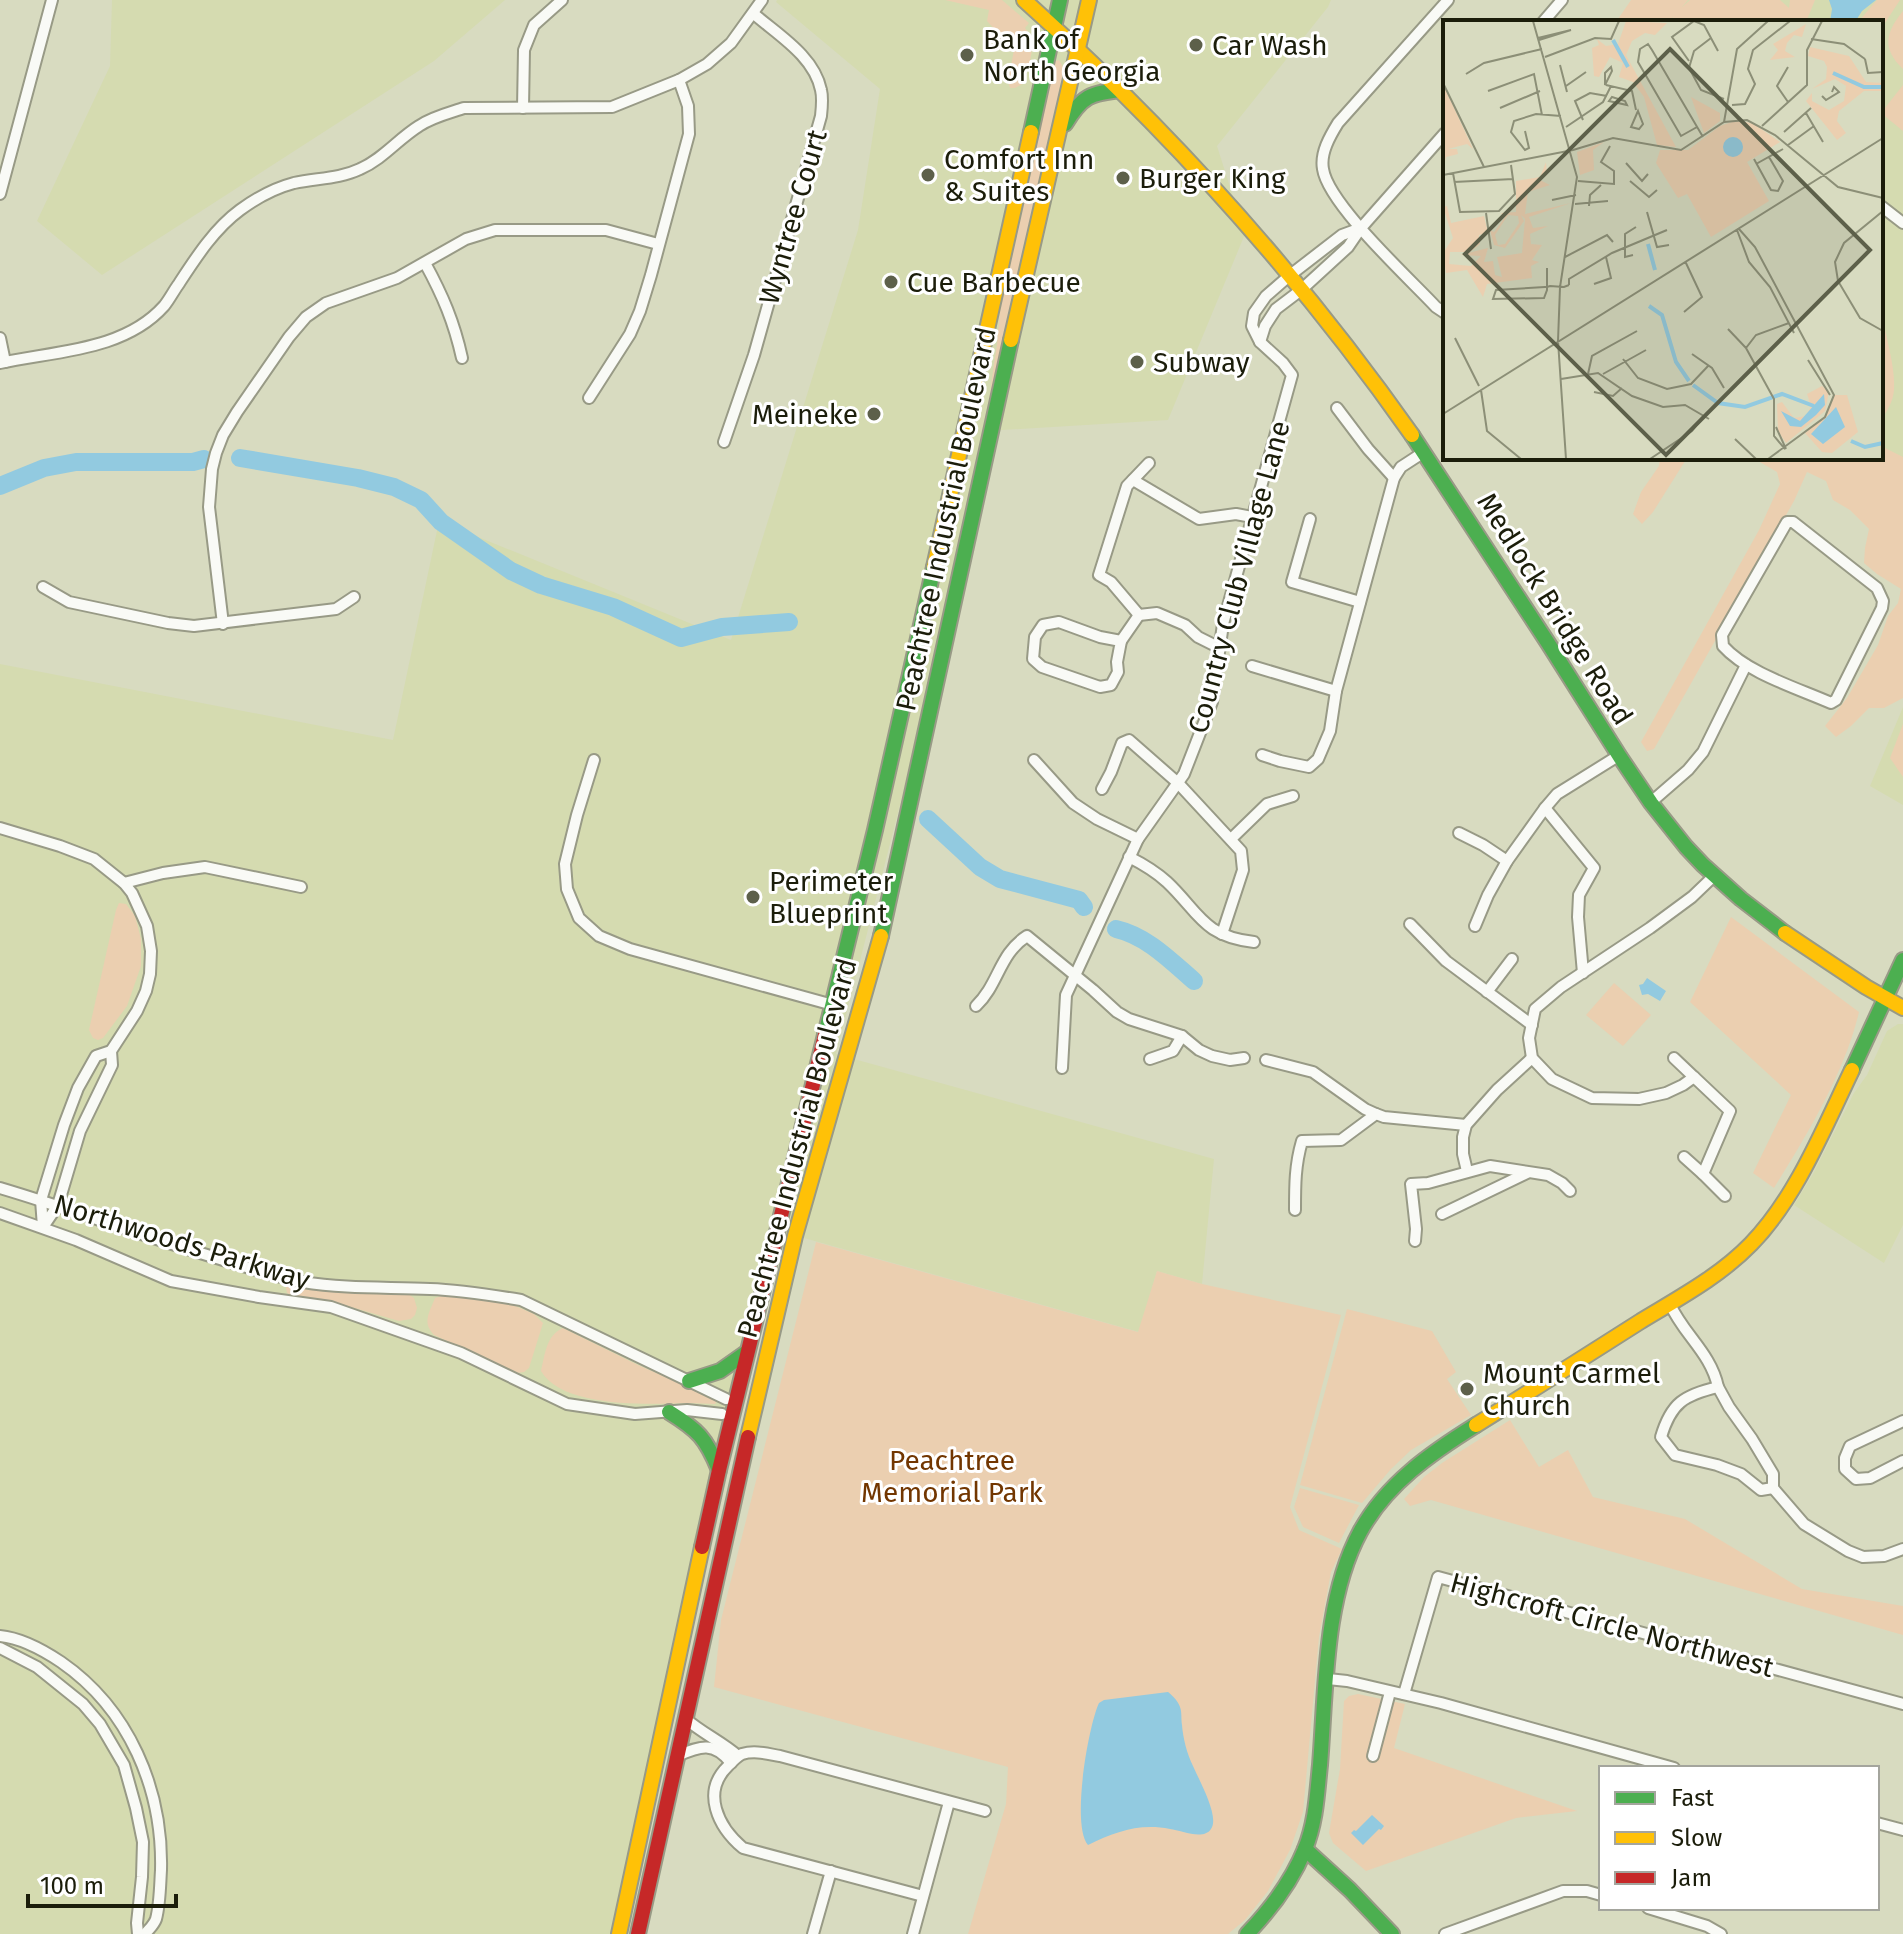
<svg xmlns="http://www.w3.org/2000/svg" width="1903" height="1934" font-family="'Fira Sans',sans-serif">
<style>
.built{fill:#d5dbb0}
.green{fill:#ebcfb0}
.water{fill:#92cae0}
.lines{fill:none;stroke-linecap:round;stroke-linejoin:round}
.river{stroke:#92cae0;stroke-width:18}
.street-casing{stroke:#989a86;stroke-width:14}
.fast-casing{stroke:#989a86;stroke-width:18}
.slow-casing{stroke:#989a86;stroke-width:18}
.jam-casing{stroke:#989a86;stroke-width:18}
.street{stroke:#f9faf6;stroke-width:10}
.fast{stroke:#4caf50;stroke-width:14}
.slow{stroke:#ffc107;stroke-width:14}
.jam{stroke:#c62828;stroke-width:14}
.poi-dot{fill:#5d604a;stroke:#fff;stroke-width:3}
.labels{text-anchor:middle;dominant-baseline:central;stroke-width:6;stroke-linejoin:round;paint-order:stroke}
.poi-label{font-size:28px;fill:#1b1d0a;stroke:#fff;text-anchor:start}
.street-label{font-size:28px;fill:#1b1d0a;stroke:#fff}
.park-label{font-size:28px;fill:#723600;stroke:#fff}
.inset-river{fill:none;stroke:#92cae0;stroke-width:4}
.inset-road{fill:none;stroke:#8c8f77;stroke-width:2}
.view{fill:#5d604a;fill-opacity:0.15;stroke:#5d604a;stroke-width:4}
.inset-edge{fill:none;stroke:#1b1d0a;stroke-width:4}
</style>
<rect width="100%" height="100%" fill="#d8dbc0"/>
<g class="built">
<polygon points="112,0 505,0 434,61 102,275 37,221 110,66"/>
<polygon points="777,0 1331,0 1328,7 1217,146 1245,234 1168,420 986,431 918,735 836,1054 1214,1159 1202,1284 1157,1271 1139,1332 772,1229 758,1269 738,1412 627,1934 0,1934 0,664 393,740 439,521 731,640 858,230 880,89 776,2"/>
<polygon points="1659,0 1903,0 1903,497 1881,458 1881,22 1640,22"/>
<polygon points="1903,707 1903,805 1870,786"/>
<polygon points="1898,1024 1903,1024 1903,1225 1884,1263 1794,1205 1813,1174 1854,1093 1867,1075 1887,1031"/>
</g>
<g class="green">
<path d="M945,0h57l27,23 -4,5c14,16 3,36 -1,55l-9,5h-5l-2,-7 6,-31 -11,-4 -4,-12 -12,-13 2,-11z"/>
<polygon points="1631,0 1688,0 1682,7 1690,0 1780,0 1789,8 1790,0 1815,0 1806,22 1671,22 1673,16 1669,22 1616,22"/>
<polygon points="1877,0 1900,0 1881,29 1881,22 1858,22"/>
<path d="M1903,11v58c-21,-20 -18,-36 0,-58z"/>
<polygon points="1059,60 1064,69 987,414 997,344 1002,288 1053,62"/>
<polygon points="1903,85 1903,131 1881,113"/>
<path d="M1881,311c4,22 15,58 13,79 -1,12 -7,21 -13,30z"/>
<polygon points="1881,446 1903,457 1903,698 1884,708 1869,708 1851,726 1836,737 1825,726 1847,698 1878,645 1888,616 1898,603 1901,589 1877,574 1864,563 1865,548 1869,529 1850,510 1833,500 1826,481 1807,472 1794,501 1654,749 1647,751 1641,742 1759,530 1780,484 1777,472 1753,458 1881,458"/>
<polygon points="1660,458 1687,458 1653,512 1642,524 1633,514 1641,492 1659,466"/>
<polygon points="1903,724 1903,777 1890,758"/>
<polygon points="119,903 126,904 135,916 141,939 141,966 127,1006 103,1038 98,1040 93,1038 89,1030 116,910"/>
<path d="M1731,917l128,95c-14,60 -52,123 -85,176l-21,-15 38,-78 -101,-93z"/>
<polygon points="1614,983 1651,1015 1623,1046 1586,1015"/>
<polygon points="816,1242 1138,1332 1157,1271 1202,1284 1341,1315 1290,1507 1299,1530 1342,1549 1331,1572 1319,1637 1303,1812 1290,1850 1268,1891 1245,1920 1228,1934 968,1934 1006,1804 1008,1767 714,1687 721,1620"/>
<polygon points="287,1284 365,1293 407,1293 414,1298 417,1308 415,1315 411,1319 399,1321 334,1302 295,1297 287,1293 286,1288"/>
<path d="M447,1294l66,11 21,9 9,9 -14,45 -5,4 -7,1 -83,-38c-12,-12 -5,-22 1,-37z"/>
<polygon points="1347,1309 1432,1331 1456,1372 1447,1379 1471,1415 1411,1450 1391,1469 1362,1503 1300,1485"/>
<path d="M563,1328l75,37 76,33 3,3 -2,3c-8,0 -17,-1 -25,-1 -39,1 -127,6 -149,-32 4,-16 5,-36 22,-43z"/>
<polygon points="1510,1420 1539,1467 1568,1450 1593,1497 1685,1519 1802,1589 1903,1606 1903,1635 1431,1500 1410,1506 1404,1499 1424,1477 1442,1463"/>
<polygon points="1300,1488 1359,1505 1339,1543 1303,1527 1294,1507"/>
<polygon points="1358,1694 1405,1704 1394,1748 1577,1811 1516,1818 1366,1871 1333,1843 1329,1833 1340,1769 1344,1701 1349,1696"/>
</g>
<g class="water">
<polygon points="1829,0 1876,0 1862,11 1855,22 1830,22 1832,9"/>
<polygon points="1647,978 1666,991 1660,1001 1648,994 1642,995 1639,985 1643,984"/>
<path d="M1168,1692c5,4 10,9 12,15 2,5 1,12 2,18 1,13 5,29 11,41 6,14 27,51 18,63 -8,12 -30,1 -41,0 -31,-6 -55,3 -82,16 -17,-19 0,-118 11,-142l5,-3z"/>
<polygon points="1372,1815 1384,1826 1381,1830 1379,1829 1363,1845 1351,1833 1354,1830 1356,1831"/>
</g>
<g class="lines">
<g class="river">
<polyline points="240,458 358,478 394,487 421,500 441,522 511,571 541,585 613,607 681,638 722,627 789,622"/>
<polyline points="0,486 44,468 76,462 193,462 204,459"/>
<polyline points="928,819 980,867 1000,879 1079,900 1084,907"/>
<path d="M1116,929c31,7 55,32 78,52"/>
</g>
<defs>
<g id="street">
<polyline points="1543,22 1562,0"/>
<polyline points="523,108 524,50 534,25 562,0"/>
<polyline points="0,194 52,0"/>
<polyline points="1881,206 1903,223"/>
<path d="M425,263c18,33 29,59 37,95"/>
<path d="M1445,313l-9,-6c-26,-28 -108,-103 -113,-138 -3,-16 7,-33 15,-46l110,-123"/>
<polyline points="0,338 5,362"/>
<polyline points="1260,342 1265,326 1276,309 1301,290 1348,247 1361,228 1445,133"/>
<path d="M0,363c55,-12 124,-12 164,-57 5,-6 9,-14 14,-21 17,-26 36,-56 62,-75 15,-11 35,-22 54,-27 22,-5 45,-4 66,-14 23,-10 38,-30 59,-43 13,-9 30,-13 45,-18l148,-1 67,-27 28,-16 24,-21 31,-43"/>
<polyline points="589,398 630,334 640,311 651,275 689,134 688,106 679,80"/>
<polyline points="1337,408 1368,449 1394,478"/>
<path d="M724,442l30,-87 67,-239c1,-9 2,-18 0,-26 -7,-34 -43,-55 -67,-76"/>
<polyline points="1149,463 1127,486 1099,575 1111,582 1139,615 1157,613 1185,625 1198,637 1220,648"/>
<polyline points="1133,480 1199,519 1236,514 1252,517"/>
<polyline points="1310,519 1292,582 1360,602"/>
<path d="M1787,522h6l84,66 6,13 -1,7 -46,92 -5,3c-34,-15 -84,-30 -108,-57l-1,-11z"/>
<polyline points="43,587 69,602 168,623 194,626 336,609 354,597"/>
<polygon points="1059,622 1100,637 1121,641 1117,662 1118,672 1111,685 1100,687 1042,667 1033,659 1035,637 1043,625"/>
<polyline points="223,624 209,507 212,469 216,453 223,435 237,412 289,337 306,317 326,303 397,278 466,239 495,230 606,230 658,244"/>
<polyline points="1121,641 1139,615"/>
<polyline points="1252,666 1336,691"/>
<polyline points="1262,755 1280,761 1309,767 1318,759 1330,731 1336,691 1394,478 1401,467 1424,452"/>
<polyline points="594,760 577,815 565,864 567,889 579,918 599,936 630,949 833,1005"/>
<polyline points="1034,760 1073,803 1097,819 1138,839"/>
<polyline points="1102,789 1111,772 1122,743 1129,740 1178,783 1241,851 1243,870 1222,934"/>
<polyline points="1650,803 1688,770 1703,752 1746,665"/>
<polyline points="1545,808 1594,868 1579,895 1578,917 1583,973"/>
<polyline points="0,828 60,846 94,859 124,883 132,893 147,926 151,951 150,974 146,991 137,1011 111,1051 112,1065 80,1131 58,1205 43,1227"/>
<polyline points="1459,833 1483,845 1507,861"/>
<polyline points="1231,839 1267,804 1293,796"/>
<path d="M1129,857c14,7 26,14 38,25 32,30 35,54 87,60"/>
<polyline points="1715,875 1692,897 1650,928 1561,987 1535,1009 1529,1038 1532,1058 1552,1079 1592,1098 1639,1099 1666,1093 1683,1085 1694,1077 1730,1111 1703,1174 1725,1196"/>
<polyline points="124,883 163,873 205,867 301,887"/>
<polyline points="1410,924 1446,961 1532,1025"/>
<polyline points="1475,926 1488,895 1507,861 1545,808 1557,794 1618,756"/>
<polyline points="1487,992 1512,959"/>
<path d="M976,1006c23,-22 23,-52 51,-70l66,54 24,22 12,7 53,17 17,14 13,6 18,4 14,-2"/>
<polyline points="1674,1058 1694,1077"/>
<polyline points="1150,1059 1173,1051 1182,1036"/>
<polyline points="1266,1060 1313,1072 1365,1109 1376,1114"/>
<polyline points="1062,1068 1066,995 1138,839 1184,774 1212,702 1223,624 1292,375 1283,363 1260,342 1252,326 1254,313 1266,296 1289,276 1342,235 1361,228"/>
<polyline points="1684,1157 1703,1174"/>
<polyline points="1467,1171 1463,1154 1463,1137 1466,1125 1497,1090 1532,1058"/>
<path d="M0,1188c74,22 146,49 220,71 27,8 55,18 83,23 42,7 85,5 127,7 31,1 61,6 91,11l205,99"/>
<path d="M1295,1210c0,-25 0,-45 7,-69l39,-1 35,-26 8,3 82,8"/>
<polyline points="0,1213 76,1240 171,1281 259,1297 331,1307 461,1353 567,1404 635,1414 687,1410 722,1414"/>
<polyline points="1442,1214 1527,1173"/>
<polyline points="43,1227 41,1200 64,1125 78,1088 96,1056 111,1051"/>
<polyline points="1415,1241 1416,1229 1411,1184 1428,1183 1490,1166 1548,1175 1562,1183 1570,1191"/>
<path d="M1670,1304c13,30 41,49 48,83"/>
<path d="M1718,1387l11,20 23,32 21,35v14l-12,2 -20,-16 -24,-9 -42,-10 -14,-18c10,-34 23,-42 57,-50z"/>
<polyline points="1903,1421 1850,1446 1845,1458 1845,1469 1856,1479 1870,1478 1903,1461"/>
<polyline points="1773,1488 1804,1524 1848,1551 1863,1557 1884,1556 1903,1549"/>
<path d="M0,1636c22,2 43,14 61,26 68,47 102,127 100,208 -1,16 -1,34 -5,49 -2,6 -7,10 -11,15"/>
<polyline points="0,1648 37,1667 83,1704 100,1724 124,1765 136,1808 143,1842 142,1877 137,1923 138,1934"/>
<polyline points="1328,1679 1347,1681 1441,1703 1674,1768"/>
<polyline points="1404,1694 1438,1577 1903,1704"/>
<path d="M686,1719c16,14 36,23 52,37"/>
<path d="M677,1756c23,-10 37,-15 54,7"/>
<polyline points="1373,1756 1390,1692"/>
<polyline points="1877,1823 1903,1830"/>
<path d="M923,1896l-180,-48c-25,-21 -42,-56 -15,-82 4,-4 9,-10 14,-12 13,-4 26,0 38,2l205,55"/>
<polyline points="1648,1908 1707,1926 1721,1934"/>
<polyline points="813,1934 831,1871"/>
<polyline points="913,1934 949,1802"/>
<polyline points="1445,1934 1563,1891 1587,1891 1601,1895"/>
</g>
<g id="fast">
<path d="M1065,124c17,-28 25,-31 57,-34"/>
<polyline points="1031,132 1060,0"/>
<polyline points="1412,435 1548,643 1620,757 1651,803 1686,847 1703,865 1741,899 1785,933"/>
<polyline points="881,936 1011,340"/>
<polyline points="825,1035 875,830 934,567"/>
<polyline points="1852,1070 1903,960"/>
<polyline points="689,1381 720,1371 747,1352"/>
<path d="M669,1412c29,18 37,26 50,58"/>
<polyline points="1305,1849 1350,1890 1392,1934"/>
<path d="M1247,1934c24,-25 45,-53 58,-85 11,-27 12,-56 15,-84 6,-75 4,-166 40,-233 26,-48 71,-79 116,-107"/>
</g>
<g id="slow">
<path d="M1024,0c145,130 276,276 388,435"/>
<polyline points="1011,340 1089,0"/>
<polyline points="934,567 1031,132"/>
<polyline points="1785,933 1866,987 1903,1008"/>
<path d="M1476,1425c55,-34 110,-69 165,-104 38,-23 79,-45 110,-77 45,-46 73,-116 101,-174"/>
<polyline points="748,1437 795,1236 881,936"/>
<polyline points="619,1934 702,1547"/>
</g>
<g id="jam">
<polyline points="702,1547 719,1470 825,1035"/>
<polyline points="638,1934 748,1437"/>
</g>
</defs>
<use href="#street" class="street-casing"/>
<use href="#fast" class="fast-casing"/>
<use href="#slow" class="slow-casing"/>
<use href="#jam" class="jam-casing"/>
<use href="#street" class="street"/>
<use href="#fast" class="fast"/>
<use href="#slow" class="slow"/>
<use href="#jam" class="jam"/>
</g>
<g class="poi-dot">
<circle cx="1196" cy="45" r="8"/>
<circle cx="967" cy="55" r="8"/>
<circle cx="928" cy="175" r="8"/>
<circle cx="1123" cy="178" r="8"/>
<circle cx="891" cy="282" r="8"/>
<circle cx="1137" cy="362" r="8"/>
<circle cx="874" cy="414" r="8"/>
<circle cx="753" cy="897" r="8"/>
<circle cx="1467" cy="1389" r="8"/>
</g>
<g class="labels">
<g class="poi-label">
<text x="983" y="39">Bank of<tspan x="983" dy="32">North Georgia</tspan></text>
<text x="1212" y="45">Car Wash</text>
<text x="944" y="159">Comfort Inn<tspan x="944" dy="32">&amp; Suites</tspan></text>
<text x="1139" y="178">Burger King</text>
<text x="907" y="282">Cue Barbecue</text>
<text x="1153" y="362">Subway</text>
<text x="858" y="414" text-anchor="end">Meineke</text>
<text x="769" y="881">Perimeter<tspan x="769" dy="32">Blueprint</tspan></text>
<text x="1483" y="1373">Mount Carmel<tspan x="1483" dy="32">Church</tspan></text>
</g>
<g class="street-label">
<text transform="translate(793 217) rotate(-74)">Wyntree Court</text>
<text transform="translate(946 519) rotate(-78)">Peachtree Industrial Boulevard</text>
<text transform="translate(1239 577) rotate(-75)">Country Club Village Lane</text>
<text transform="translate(1555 609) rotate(58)">Medlock Bridge Road</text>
<text transform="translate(797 1148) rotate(-75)">Peachtree Industrial Boulevard</text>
<text transform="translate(182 1242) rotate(17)">Northwoods Parkway</text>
<text transform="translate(1612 1625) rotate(15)">Highcroft Circle Northwest</text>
</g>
<g class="park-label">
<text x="952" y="1460">Peachtree<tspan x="952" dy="32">Memorial Park</tspan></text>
</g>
</g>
<g transform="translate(1443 20)">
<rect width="440" height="440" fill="#d8dbc0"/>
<path d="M183,1l41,2 -12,12 -10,-2 -13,8 -6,14 50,92 -19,-2 -13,-48 -11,-15 -14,-5 4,-14 -13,-6 -11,20 -5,-1 -2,-28 7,-3 -2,-6 9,7 12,-2zM363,4l-4,13 -8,-2 -7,8 -2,8 10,6 -25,3 8,-10 -5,-6zM367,27l39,9 17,26 17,1v8h-19l-25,20 -2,10 9,12 -9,7 -31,-39 6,-8v8l17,9 15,-9 2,-15 -11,-7 -23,10 14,-10 1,-12 -3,-6 -16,-5zM0,64l30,65 -6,-5 -19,5h9l1,5 -12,3 -3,14zM248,77l29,16v8l-16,12zM295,100l16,4 26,18 -33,20 22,39 -58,36 -24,-43 -9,4 -22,-35 4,-13h28l32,-24zM161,122l-11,8 1,20 -14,5 -3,-23zM103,142l1,13 -9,4 12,6 -22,7 -3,22 46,-11 -42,14 4,11 15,-2 -18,8 1,10 11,1 -10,15 7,2 -8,4 1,12 -45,6 -4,13 -16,-27 -21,3 -3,-20 10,-15 -10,-31 4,-1 4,17 33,-7 4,17 -9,2 1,9 -10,8h-20l-1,12 22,2 10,-10 -21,-1 28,-7 -4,14 9,-1 2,14 7,2 -5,-20 25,-4 3,-34 -4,-4 3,6 -19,27 -11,-3 -4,-15 4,2 11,-15 -4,-4 15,-1v-31l24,-4zM65,195l10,1 1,7 -14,21 -7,1 -3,-10zM379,366l7,6 -4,19 -39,32 -8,-12 -1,-27 5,-2 12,16 12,-2 5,-10 -4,-12zM391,375h13l11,37 -26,21 -10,-1 -17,-19 20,-16z" fill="#ebcfb0" fill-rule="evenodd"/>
<path d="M280 127a10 10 0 1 1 20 0a10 10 0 1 1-20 0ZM381,374l1,11 -9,10 -15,12 -11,-1 -9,-15 19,10zM393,387l9,20 -22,17 -12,-10z" fill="#92cae0"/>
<path class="inset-river" d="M170,20l15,27M390,53l31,14h19M205,224l7,26M206,286l13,9 14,47 13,19M250,365l25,18 27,4 37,-13 32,12M408,421l14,6 18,-4"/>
<path class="inset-road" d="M90,1l44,156 -17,110 -2,54M95,18l33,-8 -32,10M268,18l-17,13 -5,17 12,22 23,9M368,19l33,5 21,15M102,37l50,-19 16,1 8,-18M422,39l3,14 15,-1M246,41l-17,-24 22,-16 10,4 14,26M117,45l7,27M168,47l1,4 -7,14v-12zM345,47l-11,19 11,16M23,54l18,-11 58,-14M0,63l41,84M163,65l26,6 4,19M123,66l20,-14M45,71l46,-17 8,41M379,76l4,4 13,-8 -5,-5 -2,5M169,77l13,4 2,4 -18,-4zM289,85l13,-1 10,-20 -7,-15 5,-19 37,-29M57,88l40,-17M195,91l5,13 -4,5 -8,-2zM363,93l17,29M140,100l-8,-19 15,-8 17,3M281,102l13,-73 31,-28M319,106l45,-41v-35l15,-29M123,107l37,-25 8,-16M254,107l-16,9 -43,-74 2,-13 8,-5 4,6 51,87M82,111l4,17 -4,2 -14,-18 3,-11 22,-7 25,2M341,112l27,-24M345,125l26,-19M130,130l40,-12 68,12 43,-28 23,-2 28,15 63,52 45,11M311,139l17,31 7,1 5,-10 -14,-24M183,143l16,18 6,-7M313,144l27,-15M10,153l7,39 39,-1 16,-17 -4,-29M0,155l130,-25M135,161l36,3v-13l-13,-9 9,-16M187,161l19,16 8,-7M11,162l59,-3M109,180l24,-5M132,184l33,-3M146,186l1,-11 11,-10M440,191l-39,32 -9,19 3,19 22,37 23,13M204,192l10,35 12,-2M43,193l5,36M296,209l16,18 79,148 -9,22 -57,42M294,210l12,32 21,25 24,46M190,235l-8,2v-23l11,-7M122,237l42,-22 6,7M104,248v22l-3,8 -51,1 3,-9 49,-3h2l3,-1 14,1 5,-2M151,264l17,-6 -5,-21M126,265v-6l43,-26 55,-23M241,292l18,-15 -17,-36M285,309l18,19M12,318l24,48M115,321l8,118M249,334l20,14 12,20M180,339l15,19 29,11 24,-5 18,-19M365,340l22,35M145,354l4,-18 45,-25M160,354l43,-24M118,359l37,-6 34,23 31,11 22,-2 24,14M38,370l6,41 34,28M151,372l19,4 9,-8M0,394l440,-276M333,407l10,22M292,419l21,20M342,429l-11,-13v-37l-28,-51 10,-13 33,-12M207,439l42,-28 12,-15"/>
<path class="view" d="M227,29l200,201 -204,205 -201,-201z"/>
<rect width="440" height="440" class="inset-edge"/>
</g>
<rect x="1599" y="1766" width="280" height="144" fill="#ffffff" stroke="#a4a59d" stroke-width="2"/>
<rect x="1615" y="1792" width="40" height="12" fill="#4caf50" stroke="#a4a59d" stroke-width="2"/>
<text x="1671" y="1806" font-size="24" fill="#1b1d0a">Fast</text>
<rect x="1615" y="1832" width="40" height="12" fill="#ffc107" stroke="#a4a59d" stroke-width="2"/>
<text x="1671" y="1846" font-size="24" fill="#1b1d0a">Slow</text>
<rect x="1615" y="1872" width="40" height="12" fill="#c62828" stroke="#a4a59d" stroke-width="2"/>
<text x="1671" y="1886" font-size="24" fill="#1b1d0a">Jam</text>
<path d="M28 1894v12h148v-12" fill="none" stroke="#1b1d0a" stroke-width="4"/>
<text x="40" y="1894" font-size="24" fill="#1b1d0a" stroke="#ffffff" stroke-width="6" paint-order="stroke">100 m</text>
</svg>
